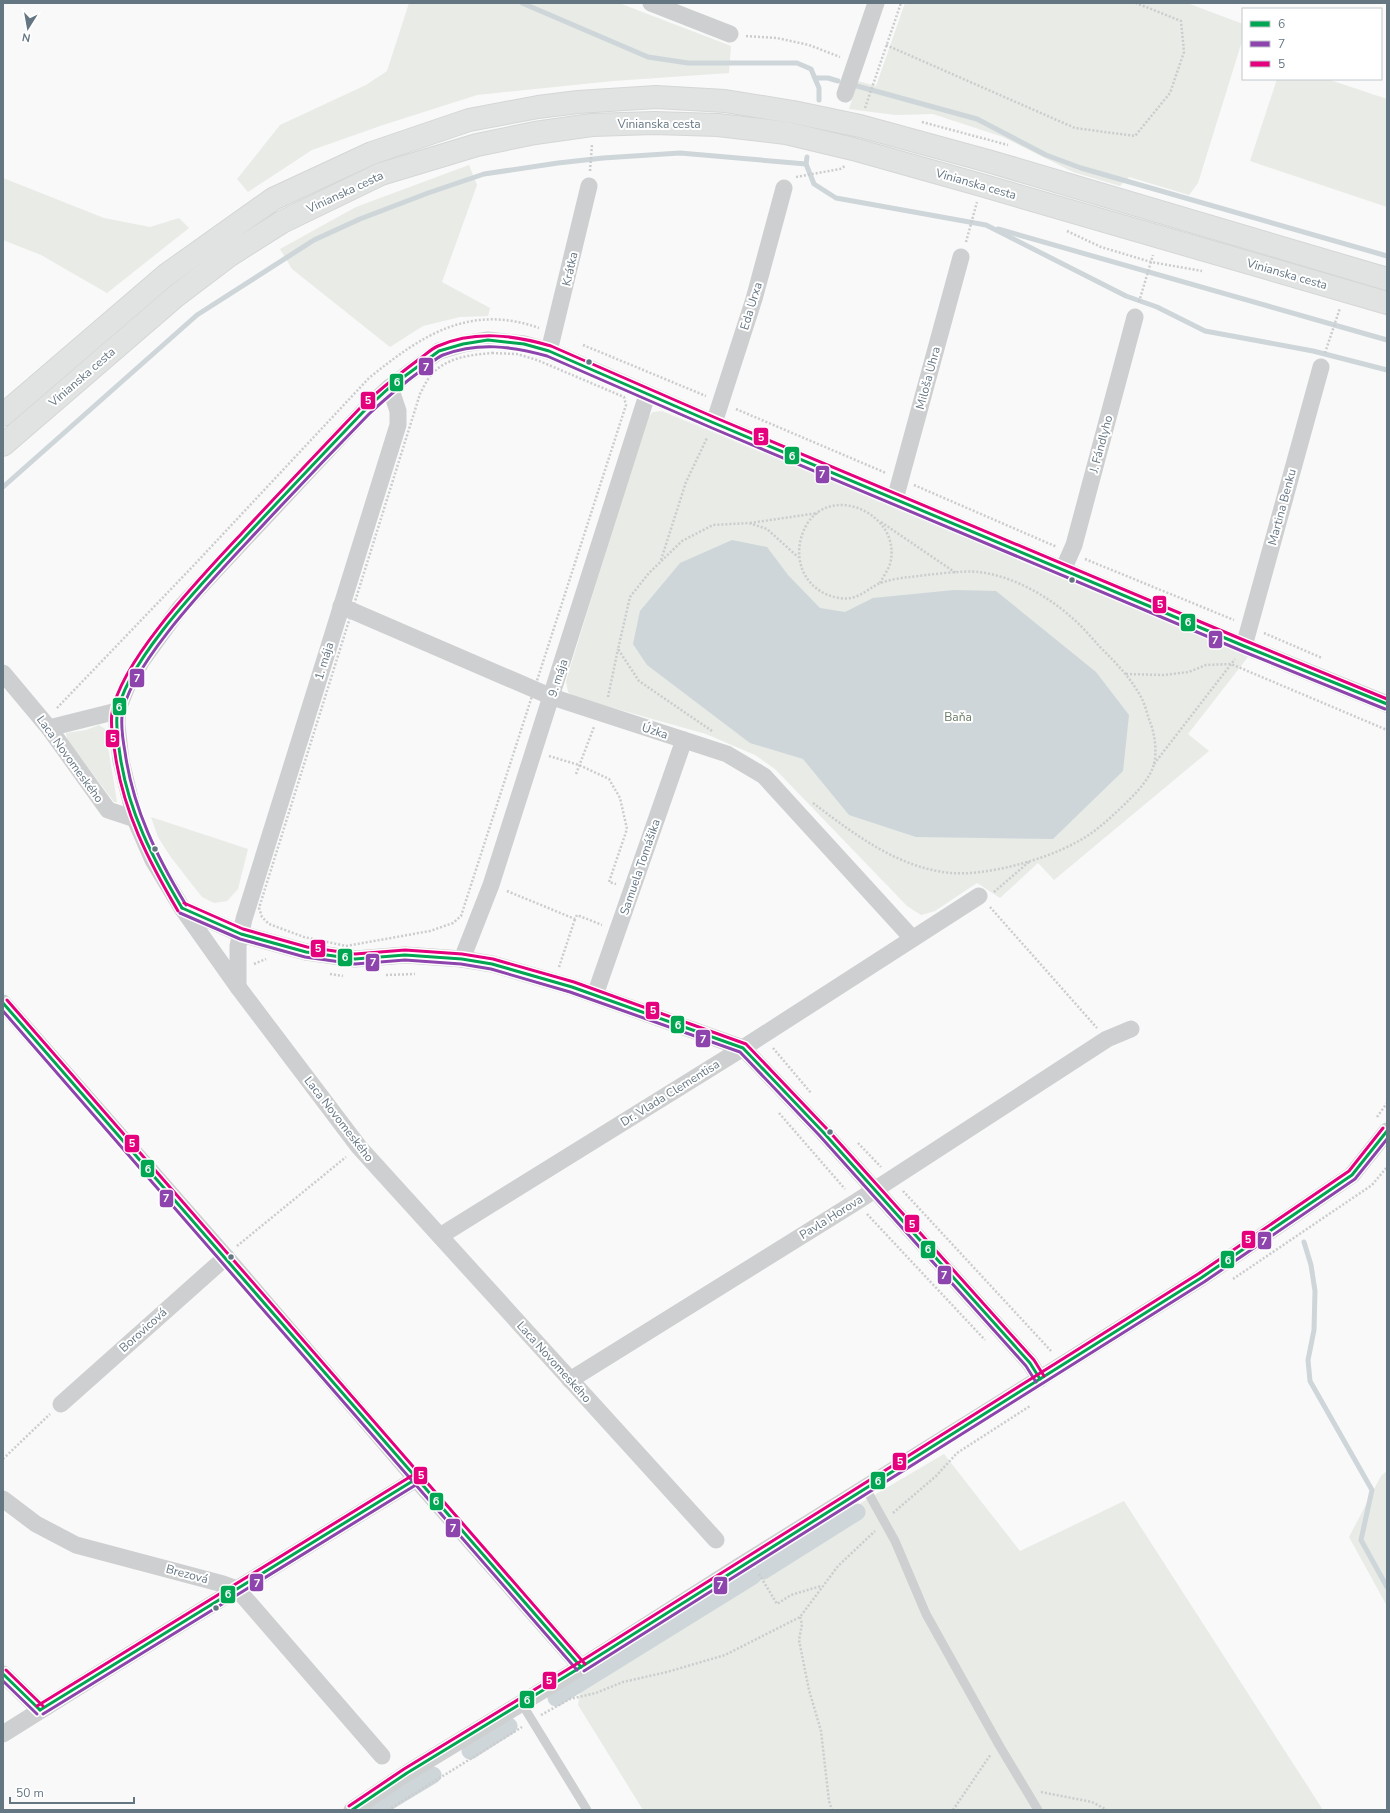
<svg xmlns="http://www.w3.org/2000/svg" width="1390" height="1813" font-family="'Nunito Sans',sans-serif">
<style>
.green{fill:#e8ebe6}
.water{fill:#ced6d9}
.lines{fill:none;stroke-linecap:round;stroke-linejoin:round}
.stream{stroke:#ced6d9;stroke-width:5}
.canal{stroke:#ced6d9;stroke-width:17}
.secondary-casing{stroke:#d5d6d7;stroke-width:24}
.path{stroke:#cbcccd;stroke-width:2.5;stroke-dasharray:2 2;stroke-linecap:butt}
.lane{stroke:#cecfd0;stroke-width:9}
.street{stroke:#cecfd0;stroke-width:17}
.secondary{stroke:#e1e2e2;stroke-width:22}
.bus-1-casing{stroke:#fff;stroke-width:6}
.bus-2-casing{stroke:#fff;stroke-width:6}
.bus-3-casing{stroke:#fff;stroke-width:6}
.bus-1{stroke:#00a651;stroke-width:3}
.bus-2{stroke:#8e44ad;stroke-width:3}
.bus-3{stroke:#e5007d;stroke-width:3}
.bus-dot{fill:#657683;stroke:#fff;stroke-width:1.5}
.labels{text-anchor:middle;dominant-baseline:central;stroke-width:4;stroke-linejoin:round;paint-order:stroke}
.street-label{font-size:12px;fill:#657683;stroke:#fff}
.park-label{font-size:12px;fill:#687a64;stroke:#fff}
.line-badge{stroke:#fff;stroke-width:1.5}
.badge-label{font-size:11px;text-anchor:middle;font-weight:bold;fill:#fff}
</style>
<rect width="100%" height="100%" fill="#f9f9f9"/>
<g class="green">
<polygon points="409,3 619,3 731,46 729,73 613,81 477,95 383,125 312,150 248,192 237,179 280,125 366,85 387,71"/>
<polygon points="905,3 1187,3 1243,24 1243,38 1198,183 1189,195 1129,177 1120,186 1073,172 1003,137 933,114 895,115 849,109 858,81 876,86"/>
<polygon points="1277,79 1327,79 1387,99 1387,207 1250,161"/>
<polygon points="469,165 477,185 442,282 490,308 488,316 460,317 423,326 390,347 292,269 280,249 356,207"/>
<polygon points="3,178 104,218 150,227 179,218 189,228 107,293 41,255 3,240"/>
<polygon points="662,411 1248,657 1188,734 1209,751 1054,880 1038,863 1000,898 977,883 935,911 921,915 907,906 775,769 755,755 706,734 574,697 568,692 566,681 647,418 653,412"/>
<polygon points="99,725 105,729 117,802 114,802 67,739 66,733 86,730"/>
<polygon points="151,817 248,849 238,889 227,901 214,903 202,897 170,856 158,837"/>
<polygon points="944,1454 1020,1551 1124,1501 1323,1810 643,1810 578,1705 582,1677 864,1501"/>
<polygon points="1387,1471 1387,1606 1349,1537 1381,1476"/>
</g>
<polygon class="water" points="732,540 767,547 788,575 820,608 845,612 873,598 954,590 996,591 1096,672 1129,715 1123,771 1053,839 916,837 849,815 803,759 750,743 647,665 633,644 640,611 680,563"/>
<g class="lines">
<g class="stream">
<polyline points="522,3 648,57 688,63 797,63 811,69 819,88 819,100"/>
<polyline points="815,78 828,78 838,81"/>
<polyline points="857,86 977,119 1046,155 1081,168 1387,256"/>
<polyline points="807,157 806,164 814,184 836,198 986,225 1126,296 1157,307 1205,331 1313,351 1387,370"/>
<polyline points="998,229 1387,340"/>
<polyline points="3,487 197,315 314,240 360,219 428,193 484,174 558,163 603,158 680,153 806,164"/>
<polyline points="1304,1242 1311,1265 1315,1291 1314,1330 1308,1360 1310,1381 1372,1490 1361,1540 1387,1587"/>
</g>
<g class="canal">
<polyline points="763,1571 857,1512"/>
<polyline points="556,1698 753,1576"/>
<polyline points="470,1751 509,1726"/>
<polyline points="375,1810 433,1775"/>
</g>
<defs>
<g id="secondary">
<polyline points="3,415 166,275 273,199 372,153 469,120 538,107 578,102 656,97 725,101 793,112 860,126 988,161 1387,279"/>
<polyline points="3,445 176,296 230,255 282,222 381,174 477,145 535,133 592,125 654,123 718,125 786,133 853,149 981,185 1387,303"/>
</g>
</defs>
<use href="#secondary" class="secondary-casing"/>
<g class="path">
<polyline points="746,36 777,38 809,45 840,57"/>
<polyline points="886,45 1075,128 1135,136 1170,93 1184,52 1181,21 1136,3"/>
<polyline points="865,108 901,3"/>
<polyline points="922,122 1008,145"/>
<polyline points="590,171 592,144"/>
<polyline points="796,177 840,169 845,166"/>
<polyline points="1067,231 1101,247 1151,262 1202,271"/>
<polyline points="966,242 977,202"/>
<polyline points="1139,302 1153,255"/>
<polyline points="583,345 706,396"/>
<path d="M492,353l25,1 20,6 87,37 2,8 -165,511 -8,7 -23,8 -84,15 -42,-9 -35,-13 -7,-7 -3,-9 161,-514c3,-6 7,-14 11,-19 16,-18 39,-20 61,-22z"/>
<polyline points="1325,353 1340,308"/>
<polyline points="736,409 886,473"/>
<polyline points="914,485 1057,547"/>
<polyline points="881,522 956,573"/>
<polyline points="750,523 818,513"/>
<polyline points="1085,559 1234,620"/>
<polyline points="661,560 686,482 707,438"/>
<polyline points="1264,633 1322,658"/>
<polyline points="1126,674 1164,675 1189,672 1206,665 1231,664 1387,730"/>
<polyline points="608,697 618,649"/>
<path d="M57,708l138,-144 174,-186c52,-42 100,-75 170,-50"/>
<polyline points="712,731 639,681 618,649 630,597 649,573 682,541 713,525 749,523 767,529 798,557"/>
<polyline points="549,756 579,765 609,779 620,798 627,829 609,882 616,884"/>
<polyline points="1154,764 1235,659"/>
<polyline points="576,774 594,727"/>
<path d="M813,803c41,31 85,65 138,70 35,3 93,-13 124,-30 20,-10 35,-25 51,-40 10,-10 24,-24 28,-39 3,-12 1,-30 -4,-42 -3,-8 -5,-18 -9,-25 -11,-20 -25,-34 -41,-50 -9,-10 -19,-22 -30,-31 -24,-21 -58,-40 -91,-44 -16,-2 -52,3 -69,5 -10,1 -23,3 -32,7 -13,7 -22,17 -39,14 -36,-6 -50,-43 -32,-74 26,-42 96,-8 83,40 -2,6 -7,13 -10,19"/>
<polyline points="507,891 575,919 577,915 602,925"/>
<polyline points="994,892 1030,861"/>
<polyline points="990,907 1097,1028"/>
<polyline points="254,964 266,959"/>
<polyline points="559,967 575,919"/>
<polyline points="330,974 343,976"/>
<polyline points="386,975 415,974"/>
<polyline points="773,1048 811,1093"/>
<polyline points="779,1113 845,1189"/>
<polyline points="1377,1117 1387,1103"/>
<polyline points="858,1143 881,1167"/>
<polyline points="903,1191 1052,1352"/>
<polyline points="867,1214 985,1340"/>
<polyline points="237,1246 346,1157"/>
<polyline points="1233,1279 1372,1185 1387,1167"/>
<polyline points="3,1459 50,1414"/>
<polyline points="893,1513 936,1476 957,1453 1030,1406"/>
<polyline points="759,1574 777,1604 791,1595 821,1586"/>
<polyline points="800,1617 802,1624 799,1640 809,1690 821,1731 829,1801 832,1810"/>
<polyline points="541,1715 570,1699 596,1693 623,1682 667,1672 725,1655 800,1617 838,1566 875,1531"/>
<polyline points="1041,1792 1092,1802 1107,1810"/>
<polyline points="388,1810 522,1727"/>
<polyline points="953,1810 991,1754"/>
</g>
<g class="lane">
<polyline points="865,1487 895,1541 926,1614 999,1745 1038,1810"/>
<polyline points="522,1704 587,1810"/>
</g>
<g class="street">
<polyline points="651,3 730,34"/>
<polyline points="845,94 876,3"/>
<polyline points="549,351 589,186"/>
<polyline points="714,423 754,299 784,188"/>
<polyline points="895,499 961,257"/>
<polyline points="1063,570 1074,545 1135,317"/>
<polyline points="341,606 552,697 727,754 764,776 912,938"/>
<polyline points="1244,646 1321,367"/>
<polyline points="3,673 49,728 108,810 135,819"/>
<polyline points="49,728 117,711"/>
<polyline points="182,908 241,934 306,952 355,959 405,955 462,959 492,964 572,987 743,1048 823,1132 1030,1363 1040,1379"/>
<polyline points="462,959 491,885 647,395"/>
<polyline points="238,987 238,946 244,919 398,425 398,411 390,387"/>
<polyline points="595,995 684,740"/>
<polyline points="3,1003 226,1257 416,1479 581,1667"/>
<polyline points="440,1236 743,1048 979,896"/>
<polyline points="570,1380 856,1202 1107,1039 1131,1029"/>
<polyline points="61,1404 226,1257"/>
<polyline points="3,1499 36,1524 76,1545 223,1584 237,1589 382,1756"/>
<polyline points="716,1540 359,1147 238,987 182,908 153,860 135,819 121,761 117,725 117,711 128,684 143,659 180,608 365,410 390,387 439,351 463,344 488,340 524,344 549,351 589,368 714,423 1244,646 1387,704"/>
<polyline points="3,1674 40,1710"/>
<polyline points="3,1734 105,1670 416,1479"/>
<polyline points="352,1810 407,1773 581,1667 738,1567 1201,1278 1352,1175 1387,1131"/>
</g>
<use href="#secondary" class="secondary"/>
<defs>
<g id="bus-1">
<path d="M182,908c-29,-49 -54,-97 -62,-153 -2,-13 -4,-27 -3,-39 6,-53 93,-141 129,-180 40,-43 79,-84 119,-126l25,-23 49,-36 24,-7 25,-4 36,4 25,7 165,72 530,223 143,58"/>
<polyline points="182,908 241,934 306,952 355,959 405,955 462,959 492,964 572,987 743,1048 823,1132 1030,1363 1040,1379"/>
<path d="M3,1003c194,221 384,443 578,664"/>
<polyline points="3,1674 40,1710"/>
<polyline points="40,1710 416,1479"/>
<polyline points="352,1810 407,1773 581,1667 1201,1278 1352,1175 1387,1131"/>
</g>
<g id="bus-2">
<path d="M186,905c-29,-48 -53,-96 -61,-153 -2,-11 -4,-24 -3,-36 6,-50 93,-139 128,-177 39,-42 79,-84 119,-125 17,-16 35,-31 54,-45 6,-4 13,-11 20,-14 35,-13 69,-9 104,1l165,72 530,223 143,58"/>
<polyline points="180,913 240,939 305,957 355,964 405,960 461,964 491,969 570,992 740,1052 819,1135 1026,1366 1036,1382"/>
<path d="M3,1011c192,219 382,440 574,659"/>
<polyline points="584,1671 1204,1282 1355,1179 1387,1139"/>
<polyline points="3,1681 37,1714"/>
<polyline points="43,1714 419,1483"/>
</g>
<g id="bus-3">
<polyline points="184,903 243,929 307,947 355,954 405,950 462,954 493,959 574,982 746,1044 827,1129 1034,1360 1044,1376"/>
<path d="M178,911c-30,-51 -55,-100 -63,-158 -2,-13 -5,-27 -3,-40 9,-54 92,-139 130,-180 39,-42 79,-84 119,-126 18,-17 37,-32 57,-47 6,-4 13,-11 20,-14 37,-16 76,-11 113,0l165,72 530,223 141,58"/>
<path d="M7,1000c193,220 384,443 578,664"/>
<polyline points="6,1670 43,1706"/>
<polyline points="37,1706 413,1475"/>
<polyline points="349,1806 404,1769 578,1663 1198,1274 1349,1171 1383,1128"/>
</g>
</defs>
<use href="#bus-1" class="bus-1-casing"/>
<use href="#bus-2" class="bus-2-casing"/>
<use href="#bus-3" class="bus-3-casing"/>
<use href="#bus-1" class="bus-1"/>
<use href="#bus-2" class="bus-2"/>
<use href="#bus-3" class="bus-3"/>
</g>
<g class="bus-dot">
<circle cx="589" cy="362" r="3.5"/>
<circle cx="1072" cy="580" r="3.5"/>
<circle cx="155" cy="849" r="3.5"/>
<circle cx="830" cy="1132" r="3.5"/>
<circle cx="231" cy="1257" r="3.5"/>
<circle cx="216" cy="1608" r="3.5"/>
</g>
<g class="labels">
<g class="street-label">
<text x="659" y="124">Vinianska cesta</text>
<text transform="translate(976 184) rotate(16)">Vinianska cesta</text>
<text transform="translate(345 192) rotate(-25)">Vinianska cesta</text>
<text transform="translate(570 269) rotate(-77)">Krátka</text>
<text transform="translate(1287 274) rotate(16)">Vinianska cesta</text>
<text transform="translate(751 306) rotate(-73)">Eda Urxa</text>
<text transform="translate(82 377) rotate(-41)">Vinianska cesta</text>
<text transform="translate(928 378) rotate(-75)">Miloša Uhra</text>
<text transform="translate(1101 444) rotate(-75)">J. Fándlyho</text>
<text transform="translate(1282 507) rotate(-75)">Martina Benku</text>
<text transform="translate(324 661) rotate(-73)">1. mája</text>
<text transform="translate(558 678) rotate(-72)">9. mája</text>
<text transform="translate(655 731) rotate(18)">Úzka</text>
<text transform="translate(70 759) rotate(54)">Laca Novomeského</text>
<text transform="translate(640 867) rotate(-71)">Samuela Tomášika</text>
<text transform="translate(670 1093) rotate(-32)">Dr. Vlada Clementisa</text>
<text transform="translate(339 1119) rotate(52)">Laca Novomeského</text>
<text transform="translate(831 1217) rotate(-32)">Pavla Horova</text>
<text transform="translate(143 1330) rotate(-42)">Borovicová</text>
<text transform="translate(554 1362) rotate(48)">Laca Novomeského</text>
<text transform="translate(187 1574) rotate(15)">Brezová</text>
</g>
<g class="park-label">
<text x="958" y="717">Baňa</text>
</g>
</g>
<g class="line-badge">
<rect x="418" y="357" width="16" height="19" rx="4" fill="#8e44ad"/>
<rect x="389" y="373" width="15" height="19" rx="4" fill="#00a651"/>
<rect x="360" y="391" width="16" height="19" rx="4" fill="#e5007d"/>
<rect x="753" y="427" width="16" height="19" rx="4" fill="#e5007d"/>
<rect x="784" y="446" width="16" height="19" rx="4" fill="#00a651"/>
<rect x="815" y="465" width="15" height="19" rx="4" fill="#8e44ad"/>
<rect x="1152" y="595" width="15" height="19" rx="4" fill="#e5007d"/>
<rect x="1180" y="613" width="16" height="19" rx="4" fill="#00a651"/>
<rect x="1208" y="630" width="15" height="19" rx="4" fill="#8e44ad"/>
<rect x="129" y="668" width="16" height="20" rx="4" fill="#8e44ad"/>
<rect x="112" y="697" width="15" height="19" rx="4" fill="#00a651"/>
<rect x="105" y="729" width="15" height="19" rx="4" fill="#e5007d"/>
<rect x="310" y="939" width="16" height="19" rx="4" fill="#e5007d"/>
<rect x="337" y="948" width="16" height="19" rx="4" fill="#00a651"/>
<rect x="365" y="953" width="15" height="19" rx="4" fill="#8e44ad"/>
<rect x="645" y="1001" width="15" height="19" rx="4" fill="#e5007d"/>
<rect x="670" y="1015" width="15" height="19" rx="4" fill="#00a651"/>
<rect x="695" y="1029" width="16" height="19" rx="4" fill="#8e44ad"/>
<rect x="124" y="1134" width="16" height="19" rx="4" fill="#e5007d"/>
<rect x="140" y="1159" width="15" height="19" rx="4" fill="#00a651"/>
<rect x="159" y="1189" width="15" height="19" rx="4" fill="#8e44ad"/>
<rect x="904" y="1214" width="16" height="19" rx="4" fill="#e5007d"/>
<rect x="1241" y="1230" width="15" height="19" rx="4" fill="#e5007d"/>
<rect x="1257" y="1231" width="15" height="19" rx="4" fill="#8e44ad"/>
<rect x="920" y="1240" width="16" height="19" rx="4" fill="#00a651"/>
<rect x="1220" y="1250" width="15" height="19" rx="4" fill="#00a651"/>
<rect x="937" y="1265" width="15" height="20" rx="4" fill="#8e44ad"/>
<rect x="892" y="1452" width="15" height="19" rx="4" fill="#e5007d"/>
<rect x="413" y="1466" width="15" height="19" rx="4" fill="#e5007d"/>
<rect x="870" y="1471" width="16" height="19" rx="4" fill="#00a651"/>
<rect x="429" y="1492" width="15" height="19" rx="4" fill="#00a651"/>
<rect x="445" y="1518" width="16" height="20" rx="4" fill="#8e44ad"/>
<rect x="249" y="1573" width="15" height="19" rx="4" fill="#8e44ad"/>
<rect x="713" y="1576" width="15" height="19" rx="4" fill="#8e44ad"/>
<rect x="220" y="1585" width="16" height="19" rx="4" fill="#00a651"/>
<rect x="542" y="1671" width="15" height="19" rx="4" fill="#e5007d"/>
<rect x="519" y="1690" width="16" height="19" rx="4" fill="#00a651"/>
</g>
<g class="badge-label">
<text x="426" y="371">7</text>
<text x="397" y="386">6</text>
<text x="368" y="404">5</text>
<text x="761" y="441">5</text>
<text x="792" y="460">6</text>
<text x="822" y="478">7</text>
<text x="1160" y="608">5</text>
<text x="1188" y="626">6</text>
<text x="1215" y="644">7</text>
<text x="137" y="682">7</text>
<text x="119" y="711">6</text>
<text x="113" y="742">5</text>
<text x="318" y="952">5</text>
<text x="345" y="961">6</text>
<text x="373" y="966">7</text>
<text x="653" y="1014">5</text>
<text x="678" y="1029">6</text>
<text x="703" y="1043">7</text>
<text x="132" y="1147">5</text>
<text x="148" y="1173">6</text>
<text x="166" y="1202">7</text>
<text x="912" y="1228">5</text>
<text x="1248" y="1243">5</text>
<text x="1264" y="1245">7</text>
<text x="928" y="1253">6</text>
<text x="1228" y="1264">6</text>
<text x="944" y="1279">7</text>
<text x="900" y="1465">5</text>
<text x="421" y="1479">5</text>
<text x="878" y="1485">6</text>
<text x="436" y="1505">6</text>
<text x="453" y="1532">7</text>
<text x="257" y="1587">7</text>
<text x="720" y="1589">7</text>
<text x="228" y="1598">6</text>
<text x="549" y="1684">5</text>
<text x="527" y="1704">6</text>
</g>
<rect width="1390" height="1813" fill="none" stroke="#657683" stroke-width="8"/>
<rect x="1242" y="8" width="140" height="72" fill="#ffffff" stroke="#c1c8cd"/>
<rect x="1250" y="21" width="20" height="6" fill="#00a651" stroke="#c1c8cd"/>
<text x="1278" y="28" font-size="12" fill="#657683">6</text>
<rect x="1250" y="41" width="20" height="6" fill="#8e44ad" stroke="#c1c8cd"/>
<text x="1278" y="48" font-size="12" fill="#657683">7</text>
<rect x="1250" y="61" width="20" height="6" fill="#e5007d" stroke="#c1c8cd"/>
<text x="1278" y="68" font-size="12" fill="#657683">5</text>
<g transform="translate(28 28) rotate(191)" stroke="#ffffff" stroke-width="3" paint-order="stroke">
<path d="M0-3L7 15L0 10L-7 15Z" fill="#657683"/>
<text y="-6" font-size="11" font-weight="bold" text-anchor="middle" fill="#657683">N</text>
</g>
<path d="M10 1797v6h124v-6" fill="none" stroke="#657683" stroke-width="2"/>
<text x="16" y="1797" font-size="12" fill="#657683" stroke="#ffffff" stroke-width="3" paint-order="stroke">50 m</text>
</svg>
